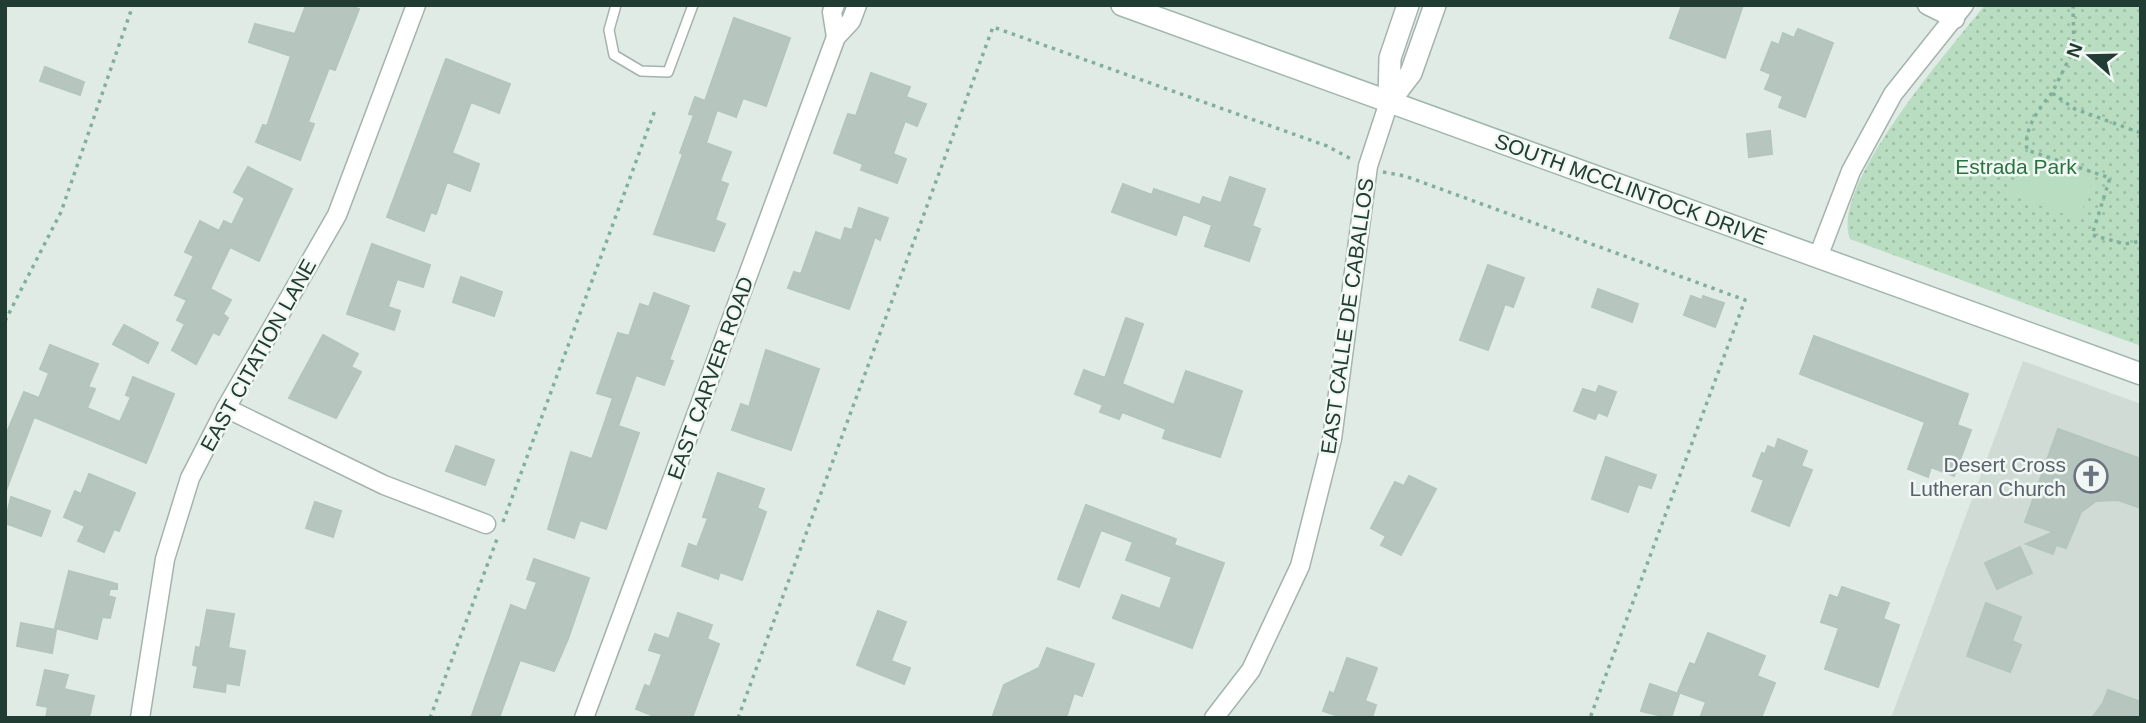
<svg xmlns="http://www.w3.org/2000/svg" width="2146" height="723" font-family="Helvetica,sans-serif">
<style>
.built{fill:#cfdbd4}
.park{fill:url(#park-dots)}
.pitch{fill:#b9ddc0}
.building{fill:#b6c6be;stroke:#b3c5bc;stroke-width:2}
.lines{fill:none;stroke-linecap:round;stroke-linejoin:round}
.service-casing{stroke:#a3b3ad;stroke-width:12}
.minor-casing{stroke:#a3b3ad;stroke-width:21}
.tertiary-casing{stroke:#a3b3ad;stroke-width:24}
.secondary-casing{stroke:#9fb7ad;stroke-width:24}
.path{stroke:#80b09d;stroke-width:3.5;stroke-dasharray:3.5 5;stroke-linecap:butt}
.service{stroke:#fff;stroke-width:9}
.minor{stroke:#fff;stroke-width:18}
.tertiary{stroke:#fff;stroke-width:21}
.secondary{stroke:#fff;stroke-width:21}
.labels{text-anchor:middle;dominant-baseline:central;stroke-width:5;stroke-linejoin:round;paint-order:stroke}
.park-label{font-size:21px;fill:#2a7341;stroke:#f1f8f4}
.street-label{font-size:21px;fill:#213c33;stroke:#f1f8f4}
.worship-label{font-size:21px;fill:#5b616d;stroke:#f1f8f4;text-anchor:end}
</style>
<defs>
<pattern id="park-dots" width="8" height="8" patternUnits="userSpaceOnUse" patternTransform="scale(1.75)"><rect width="8" height="8" fill="#b9ddc0"/><path d="M2 2h.1M6 6h.1" fill="none" stroke="#9fbfa5" stroke-width="1.8" stroke-linecap="round"/></pattern>
</defs>
<rect width="100%" height="100%" fill="#e0ebe6"/>
<polygon class="built" points="2023,361 2141,404 2141,718 1891,718"/>
<path class="park" d="M1985,5h156v341l-291,-107c-21,-53 101,-191 135,-234z"/>
<polygon class="pitch" points="2026,154 2094,178 2079,219 2010,195"/>
<g class="building">
<polygon points="306,5 349,5 359,9 335,70 329,68 308,122 314,124 300,160 256,142 263,125 267,126 291,56 249,42 255,24 295,34"/>
<polygon points="1682,5 1743,5 1725,58 1670,38"/>
<polygon points="734,18 790,38 766,106 743,98 736,117 717,110 706,143 731,152 720,181 728,184 715,220 725,224 714,251 654,234 683,154 680,153 694,115 689,114 695,97 705,101"/>
<polygon points="1798,29 1833,43 1805,117 1779,107 1783,96 1765,89 1771,74 1761,70 1772,42 1779,45 1783,33 1794,38"/>
<polygon points="446,59 510,84 499,113 471,102 452,153 479,164 470,191 447,182 436,214 431,212 424,231 387,217"/>
<polygon points="45,67 84,82 80,95 40,81"/>
<polygon points="871,73 910,87 906,97 926,104 917,126 905,121 893,154 906,159 897,183 861,170 863,164 834,153 848,114 856,116"/>
<polygon points="1770,131 1772,154 1749,157 1747,134"/>
<polygon points="248,167 292,189 259,261 230,247 210,289 231,300 223,314 228,318 219,335 213,332 196,364 172,350 185,324 177,320 187,300 175,295 194,256 185,252 200,221 219,231 224,221 232,225 245,198 234,192"/>
<polygon points="1230,177 1265,189 1252,226 1260,229 1249,261 1205,246 1212,225 1183,214 1176,235 1112,212 1123,184 1152,195 1154,189 1200,205 1203,197 1221,203"/>
<polygon points="859,208 888,218 880,240 875,237 849,309 788,288 794,272 801,274 816,232 841,241 845,228 852,230"/>
<polygon points="372,244 430,265 423,287 397,279 388,307 400,311 394,330 347,314"/>
<polygon points="1488,265 1524,278 1513,307 1505,304 1488,350 1460,340"/>
<polygon points="461,277 502,292 494,316 453,302"/>
<polygon points="1598,289 1638,304 1632,322 1592,307"/>
<polygon points="654,293 689,306 669,360 673,361 664,385 636,375 618,426 639,433 606,529 580,520 574,538 548,529 571,452 592,459 613,398 597,393 618,333 629,336 640,304 649,307"/>
<polygon points="1691,296 1702,300 1703,296 1724,303 1715,327 1684,315"/>
<polygon points="1126,318 1143,324 1122,384 1174,405 1186,371 1242,391 1220,457 1163,438 1166,429 1122,412 1119,419 1100,412 1103,405 1075,394 1084,370 1105,378"/>
<polygon points="124,325 158,343 148,363 113,344"/>
<polygon points="323,335 358,354 351,367 361,372 336,418 289,398"/>
<polygon points="1814,336 1968,394 1957,425 1971,430 1954,476 1931,467 1928,477 1908,469 1925,422 1800,374"/>
<polygon points="50,345 98,364 88,387 95,389 87,408 120,422 131,397 126,395 133,377 174,394 146,463 34,417 5,493 5,437 24,392 39,398 49,373 40,369"/>
<polygon points="766,350 819,369 791,450 732,430 741,404 749,407"/>
<polygon points="1599,386 1616,392 1607,416 1598,412 1595,419 1574,411 1583,389 1596,393"/>
<polygon points="2058,429 2141,459 2141,508 2118,500 2096,501 2081,512 2066,548 2056,545 2053,554 2026,544 2054,532 2025,522"/>
<polygon points="1778,439 1807,451 1801,466 1812,470 1789,526 1752,511 1764,480 1753,476 1762,453 1765,454 1768,446 1775,449"/>
<polygon points="456,446 494,460 485,485 446,471"/>
<polygon points="1606,457 1656,475 1651,488 1638,484 1628,512 1592,499"/>
<polygon points="718,473 764,489 757,508 766,512 742,580 720,572 718,579 682,566 689,544 697,547 708,518 703,517"/>
<polygon points="89,474 135,493 119,531 114,529 104,552 78,541 85,526 64,517 75,491 81,494"/>
<polygon points="1409,476 1436,489 1401,555 1381,545 1386,536 1371,528 1395,482 1404,486"/>
<polygon points="11,497 50,511 41,536 5,523"/>
<polygon points="315,502 341,511 333,537 306,528"/>
<polygon points="1086,505 1176,539 1174,545 1224,563 1192,648 1113,618 1122,595 1160,609 1172,577 1126,560 1133,542 1101,530 1079,587 1058,579"/>
<polygon points="2020,547 2032,573 1997,589 1985,563"/>
<polygon points="534,559 589,578 568,639 554,671 520,660 499,718 471,718 511,605 526,611 537,582 527,579"/>
<polygon points="69,571 117,584 117,589 110,589 108,596 115,598 110,618 102,617 97,639 55,628"/>
<polygon points="1842,587 1889,603 1883,619 1899,625 1878,687 1825,669 1839,628 1821,622 1830,595 1838,598"/>
<polygon points="1986,603 2021,617 2012,641 2021,645 2010,672 1967,656"/>
<polygon points="207,610 234,614 228,648 245,651 239,685 226,683 225,692 194,687 198,666 193,665 196,647 200,648"/>
<polygon points="878,611 906,622 891,661 910,668 904,684 857,665"/>
<polygon points="678,613 712,625 707,639 719,644 692,718 659,718 636,709 645,685 650,687 662,654 649,650 655,634 669,639"/>
<polygon points="21,623 56,630 52,653 17,646"/>
<polygon points="1708,633 1765,656 1757,676 1775,683 1761,718 1700,718 1706,702 1678,692 1690,663 1695,665"/>
<polygon points="1047,648 1094,664 1082,696 1074,693 1066,718 992,718 1004,685 1039,668"/>
<polygon points="1347,658 1377,668 1365,701 1376,705 1372,718 1344,718 1323,711 1330,692 1334,694"/>
<polygon points="45,670 68,675 64,689 94,696 89,718 46,718 48,707 37,705"/>
<polygon points="1650,684 1679,694 1671,718 1641,711"/>
<polygon points="2108,690 2141,702 2141,718 2092,718 2103,703"/>
</g>
<g class="lines">
<defs>
<polyline id="service" points="616,5 609,30 614,55 641,71 668,72 693,5"/>
<g id="minor">
<polyline points="835,5 832,12 836,37"/>
<polyline points="1927,5 1955,19"/>
<polyline points="1818,257 1851,171 1893,94 1964,5"/>
<polyline points="226,408 384,485 486,524"/>
<polyline points="140,718 165,559 190,478 226,408 337,215 416,5"/>
<polyline points="584,718 836,37 851,21 857,5"/>
<polyline points="1214,718 1251,670 1300,566 1332,439 1368,166 1389,102"/>
</g>
<g id="tertiary">
<polyline points="1389,102 1411,73 1435,5"/>
<polyline points="1389,102 1390,58 1408,5"/>
</g>
<polyline id="secondary" points="1122,5 2141,374"/>
</defs>
<use href="#service" class="service-casing"/>
<use href="#minor" class="minor-casing"/>
<use href="#tertiary" class="tertiary-casing"/>
<use href="#secondary" class="secondary-casing"/>
<g class="path">
<polyline points="2073,5 2074,49 2052,93 2075,109 2141,133"/>
<path d="M2052,93c-13,15 -29,37 -25,57l83,28 -18,57 33,9 16,-3"/>
<polyline points="1383,172 1405,176 1745,300 1590,718"/>
<polyline points="5,321 61,212 133,5"/>
<polyline points="503,522 655,110"/>
<polyline points="430,718 497,539"/>
<polyline points="738,718 993,27 1327,146 1353,160"/>
</g>
<use href="#service" class="service"/>
<use href="#minor" class="minor"/>
<use href="#tertiary" class="tertiary"/>
<use href="#secondary" class="secondary"/>
</g>
<defs>
<symbol id="church-ring" viewBox="-11 -11 22 22"><circle r="9.5" fill="#f1f8f4" stroke="#6b7280" stroke-width="1.5"/><path d="M-1.2-6h2.4v3.5h3.3v2.4h-3.3V6h-2.4V-.1h-3.3v-2.4h3.3Z" fill="#6b7280"/></symbol>
</defs>
<g fill-rule="evenodd">
<use href="#church-ring" x="2072" y="457" width="38" height="38"/>
</g>
<g class="labels">
<g class="park-label">
<text x="2016" y="166">Estrada Park</text>
</g>
<g class="street-label">
<text transform="translate(1631 189) rotate(20)">SOUTH MCCLINTOCK DRIVE</text>
<text transform="translate(1347 316) rotate(-82)">EAST CALLE DE CABALLOS</text>
<text transform="translate(258 355) rotate(-61)">EAST CITATION LANE</text>
<text transform="translate(710 378) rotate(-70)">EAST CARVER ROAD</text>
</g>
<g class="worship-label">
<text x="2066" y="464">Desert Cross<tspan x="2066" dy="24">Lutheran Church</tspan></text>
</g>
</g>
<rect width="2146" height="723" fill="none" stroke="#213c33" stroke-width="14"/>
<g transform="translate(2090 56) rotate(290)" stroke="#f1f8f4" stroke-width="5" paint-order="stroke">
<path d="M0-5L12 26L0 18L-12 26Z" fill="#213c33"/>
<text y="-10" font-size="19" font-weight="bold" text-anchor="middle" fill="#213c33">N</text>
</g>
</svg>
